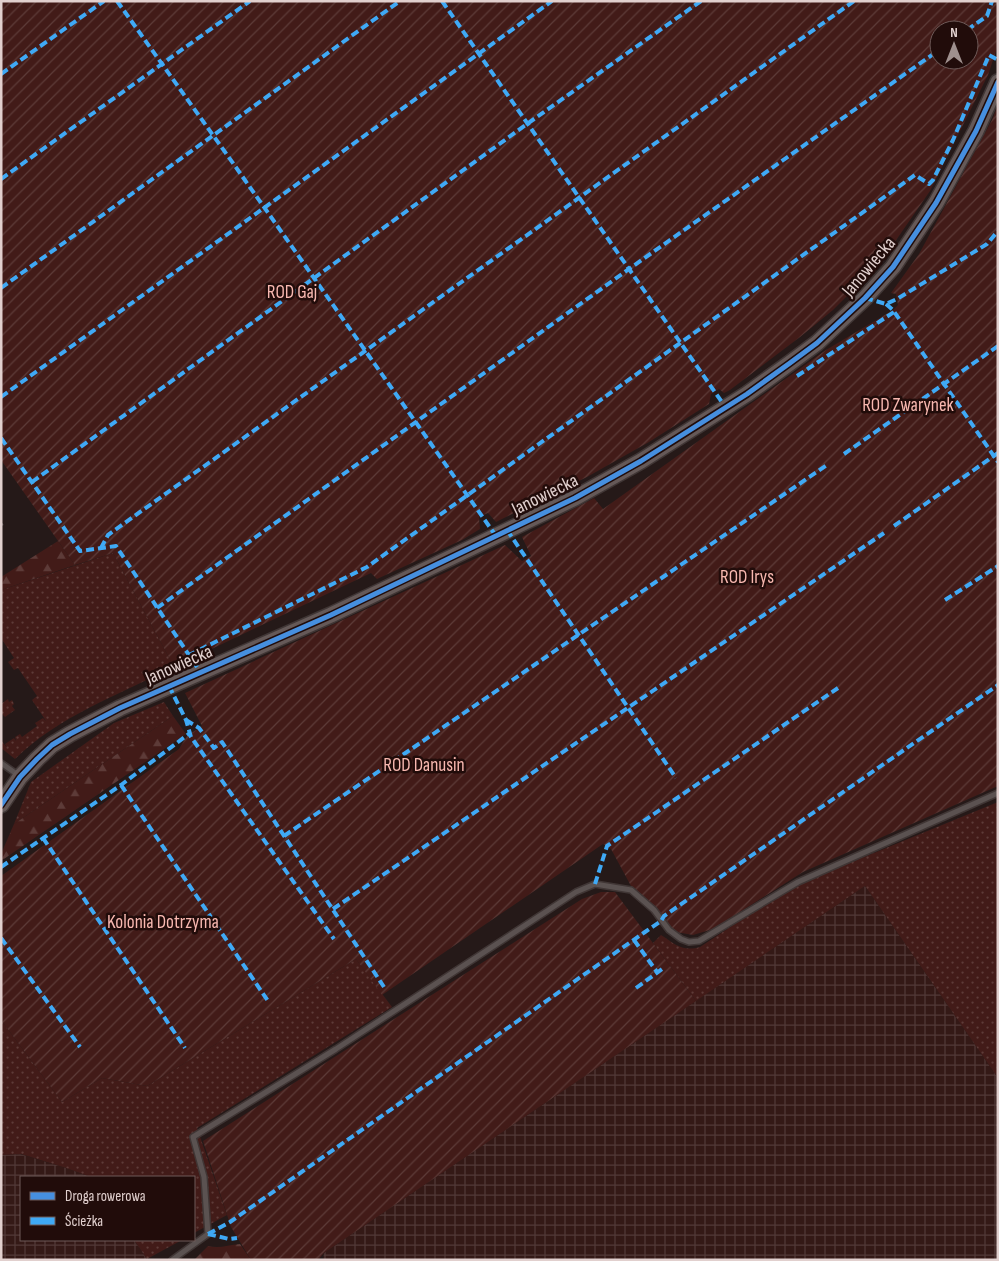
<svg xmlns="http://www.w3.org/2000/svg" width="999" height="1261" font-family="'Sofia Sans Condensed',sans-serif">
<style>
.industrial{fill:url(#industrial-grid)}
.grass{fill:url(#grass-dots)}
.forest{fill:url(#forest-firs)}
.garden{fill:url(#garden-furrows);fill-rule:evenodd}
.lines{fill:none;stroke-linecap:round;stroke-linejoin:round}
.lane-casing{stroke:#403635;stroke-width:8}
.secondary-casing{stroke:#403635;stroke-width:18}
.path{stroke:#605756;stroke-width:2.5;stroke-dasharray:2.5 2.5;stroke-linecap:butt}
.lane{stroke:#5b5251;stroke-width:5}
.secondary{stroke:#655958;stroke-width:15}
.quiet{stroke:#3fa9f5;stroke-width:4;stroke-dasharray:8 4;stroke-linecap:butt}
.cycleway-casing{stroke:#210c0a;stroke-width:8}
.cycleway{stroke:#468fdf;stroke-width:5}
.labels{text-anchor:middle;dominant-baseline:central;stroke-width:5;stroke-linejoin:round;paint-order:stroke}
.street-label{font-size:19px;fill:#e1d0ce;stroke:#210c0a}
.park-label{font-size:19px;fill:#f8b8b0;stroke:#210c0a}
</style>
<defs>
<pattern id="industrial-grid" width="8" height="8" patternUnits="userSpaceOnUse" patternTransform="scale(1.25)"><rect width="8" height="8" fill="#341916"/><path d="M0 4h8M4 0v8" fill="none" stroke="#513937"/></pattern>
<pattern id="grass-dots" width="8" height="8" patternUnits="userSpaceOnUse" patternTransform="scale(1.25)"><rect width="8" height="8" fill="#421b18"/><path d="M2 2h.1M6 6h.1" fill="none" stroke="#5d3b38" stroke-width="1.8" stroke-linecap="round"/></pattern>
<pattern id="forest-firs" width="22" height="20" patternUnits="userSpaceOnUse" patternTransform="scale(1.25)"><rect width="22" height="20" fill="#421b18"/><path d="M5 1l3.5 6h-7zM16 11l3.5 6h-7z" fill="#5d3b38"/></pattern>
<pattern id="garden-furrows" width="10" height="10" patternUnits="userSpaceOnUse" patternTransform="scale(1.25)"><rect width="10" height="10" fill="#421b18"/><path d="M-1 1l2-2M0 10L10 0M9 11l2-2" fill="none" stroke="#5d3b38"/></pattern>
</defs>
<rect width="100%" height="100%" fill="#251918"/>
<g class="industrial">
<polygon points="865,886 998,1078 998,1260 323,1260 324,1253"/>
<polygon points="20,1154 66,1168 91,1177 21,1177 21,1240 134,1240 147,1259 1,1260 1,1155"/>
</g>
<g class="grass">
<path d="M113,553l61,114c-54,27 -115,49 -159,92l-14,-11v-8l6,8 -2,-4 9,-6 2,3 -1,-4 5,-3 2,3 15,-11 -2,-3 8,-5 3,3 -14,-21 5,-4 -19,-28 -4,2 -6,-8 6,-4 -13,-20v-48z"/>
<polygon points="8,699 9,702 12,700 14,704 12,706 15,710 5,717 1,713 1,704"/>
<polygon points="164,702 173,716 14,824 31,782 114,723"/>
<path d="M998,802v276l-133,-192 -169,115 -43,-58 8,-8c14,9 21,17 39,12l91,-60z"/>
<polygon points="356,959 392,1007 197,1128 227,1215 194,1233 194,1177 91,1177 66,1168 21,1154 1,1155 1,1020 62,1102 102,1078 147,1086"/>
<polygon points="134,1240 182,1240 147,1259"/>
</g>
<g class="forest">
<polygon points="58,541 75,565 1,590 1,577"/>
<polygon points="173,716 186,734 1,861 1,854 14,824"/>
<path d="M240,1244l11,16h-57l14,-14c11,3 20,-1 32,-2z"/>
</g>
<g class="garden">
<path d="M1,1h997v44l-10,30 -58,116 -49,71 -48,48 -33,27 -70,53 -6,3 -5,-4 -8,5 -2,10 -60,38 -62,35 -91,45 -8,-9 -9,4 1,12 -18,11 -85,39 -6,-6 -197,94 -61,-114 -38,12 -74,-105zM939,30h30v30h-30z"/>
<polygon points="998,105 998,786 803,872 713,929 693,935 676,932 666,922 664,916 631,886 611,849 603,844 382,995 356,959 147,1086 102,1078 62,1102 1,1020 1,876 179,749 187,736 202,726 185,693 505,545 522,561 531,556 522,537 594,498 603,509 826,350 893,310 898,305 896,294 891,293 919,254 992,120"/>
<polygon points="601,892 615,892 696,1001 324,1253 318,1260 251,1260 231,1227 203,1141 582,899"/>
</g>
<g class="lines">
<defs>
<g id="lane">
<polyline points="1,763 18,775"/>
<polyline points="172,1260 208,1234 204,1177 193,1137 336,1049 576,892 595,884 631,890 654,910 669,930 681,939 689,942 699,941 798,882 998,793"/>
</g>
<polyline id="secondary" points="1,805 20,777 37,759 52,745 70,734 120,708 331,615 575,498 641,461 747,394 790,363 817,343 865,298 893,267 936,203 976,131 998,82"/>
</defs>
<use href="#lane" class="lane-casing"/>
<use href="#secondary" class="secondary-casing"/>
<polyline class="path" points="1,525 3,524"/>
<use href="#lane" class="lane"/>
<use href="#secondary" class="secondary"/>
<g class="quiet">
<polyline points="117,1 235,166 496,536"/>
<polyline points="442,1 726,408"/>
<polyline points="967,30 987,16 992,1"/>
<polyline points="1,74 104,1"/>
<polyline points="1,179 250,1"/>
<polyline points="1,288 400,1"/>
<polyline points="865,298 886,304 897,299 987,244 998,231"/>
<polyline points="886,304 893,310 998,462"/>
<polyline points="797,376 894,312"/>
<polyline points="1,397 552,1"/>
<polyline points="1,438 80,551 116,546 201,673"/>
<polyline points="844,454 998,346"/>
<polyline points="32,482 527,124 701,1"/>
<polyline points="894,526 998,453"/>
<polyline points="507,530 676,778"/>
<polyline points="101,548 108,535 854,1"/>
<polyline points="945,600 998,566"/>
<polyline points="157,608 629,269 939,50"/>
<polyline points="189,655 367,567 915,175 929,184 933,180 953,140 989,55 998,60"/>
<polyline points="169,686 186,720 191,737 334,939"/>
<polyline points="186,720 199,728 214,748 222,742 384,987"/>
<polyline points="121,785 268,1001"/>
<polyline points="284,836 827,465"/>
<polyline points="43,838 185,1048"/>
<polyline points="1,867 121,785 190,733"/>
<polyline points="595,884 607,846 838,688"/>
<polyline points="333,909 884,533"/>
<polyline points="1,938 80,1047"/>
<polyline points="634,940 657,972"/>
<polyline points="636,988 665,967"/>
<polyline points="208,1234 230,1222 645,932 661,921 664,916 998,685"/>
<polyline points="208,1234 229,1239 237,1238"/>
</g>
<defs>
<polyline id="cycleway" points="1,805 20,777 37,759 52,745 70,734 120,708 331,615 575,498 641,461 747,394 790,363 817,343 865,298 893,267 936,203 976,131 998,82"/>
</defs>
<use href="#cycleway" class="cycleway-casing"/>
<use href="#cycleway" class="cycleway"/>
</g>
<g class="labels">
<g class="street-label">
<text transform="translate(869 267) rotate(-50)">Janowiecka</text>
<text transform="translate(545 495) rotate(-26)">Janowiecka</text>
<text transform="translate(179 665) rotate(-24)">Janowiecka</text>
</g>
<g class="park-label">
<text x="292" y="292">ROD Gaj</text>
<text x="908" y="405">ROD Zwarynek</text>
<text x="747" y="577">ROD Irys</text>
<text x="424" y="765">ROD Danusin</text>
<text x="163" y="922">Kolonia Dotrzyma</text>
</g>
</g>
<rect width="999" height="1261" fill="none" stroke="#e1d0ce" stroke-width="5"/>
<rect x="20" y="1176" width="175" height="65" fill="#210c0a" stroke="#6e5a58"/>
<rect x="30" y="1192" width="25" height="8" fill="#468fdf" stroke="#6e5a58"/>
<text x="65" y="1201" font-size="15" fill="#e1d0ce">Droga rowerowa</text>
<rect x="30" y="1217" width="25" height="8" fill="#3fa9f5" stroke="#6e5a58"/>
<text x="65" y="1226" font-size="15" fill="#e1d0ce">Ścieżka</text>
<g transform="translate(954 45)"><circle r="24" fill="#210c0a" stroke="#6e5a58"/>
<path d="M0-4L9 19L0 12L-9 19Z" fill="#9f908e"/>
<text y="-8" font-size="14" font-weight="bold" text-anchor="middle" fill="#e1d0ce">N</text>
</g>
</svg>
